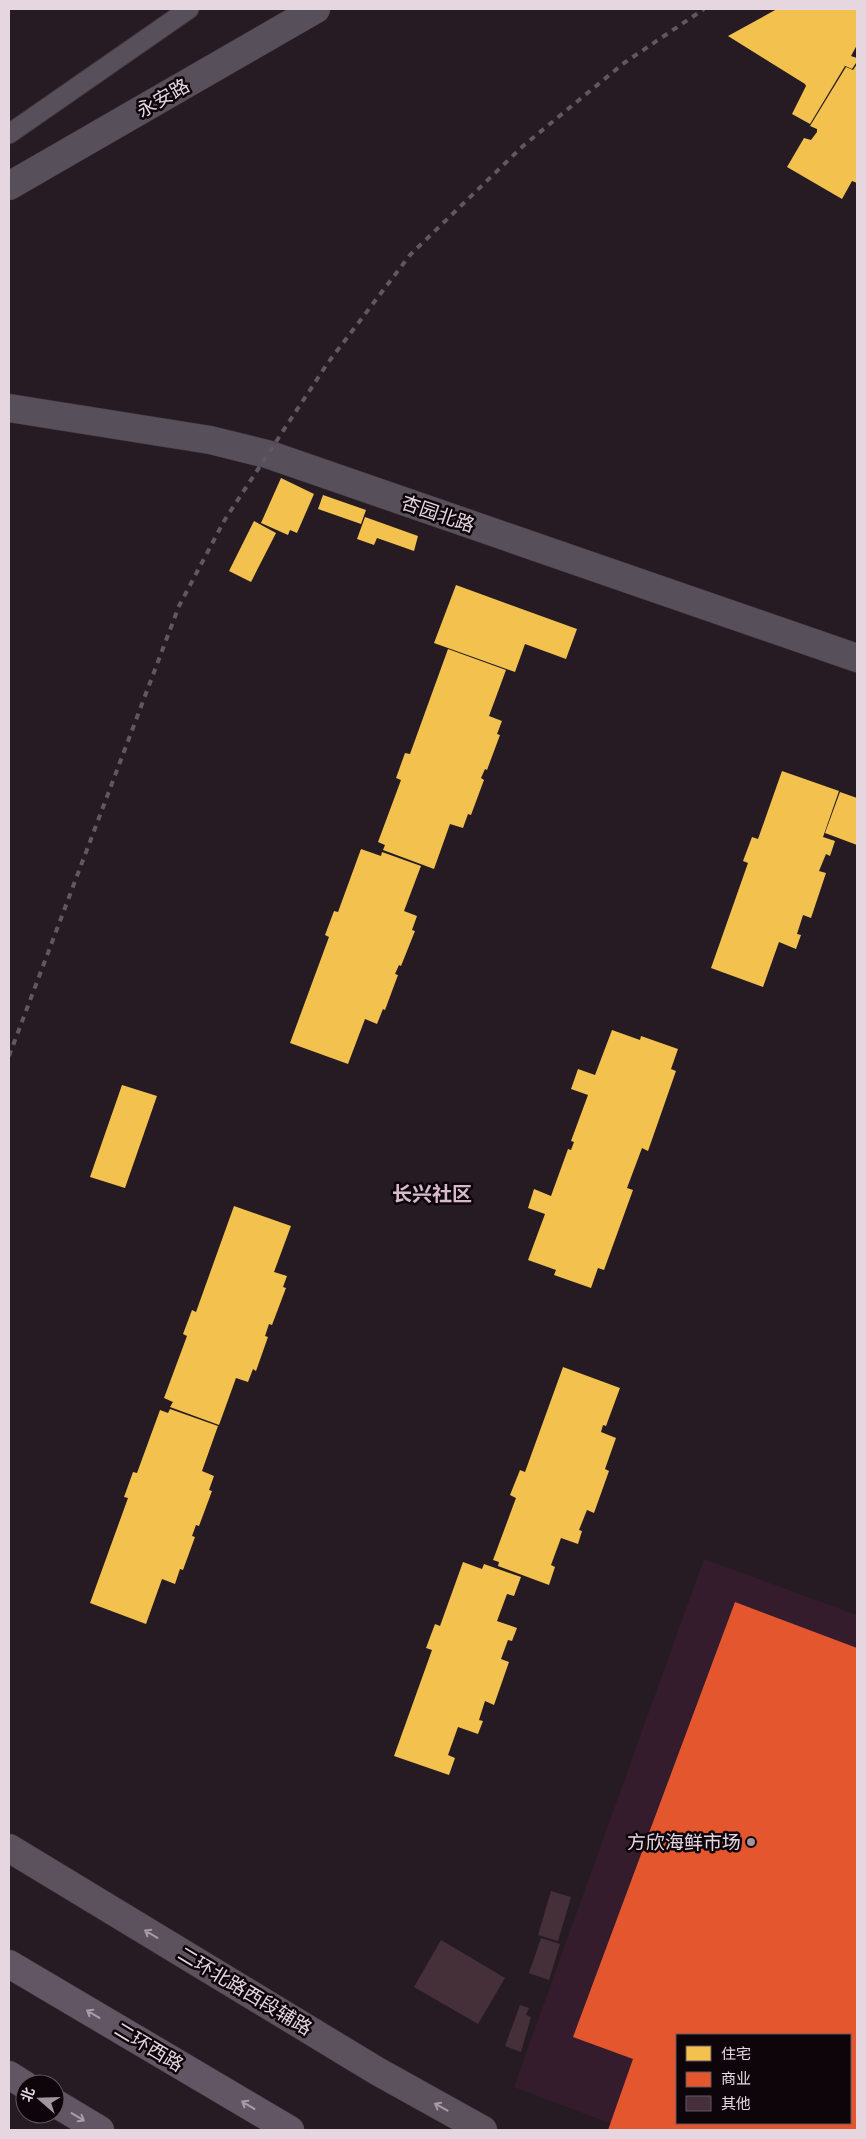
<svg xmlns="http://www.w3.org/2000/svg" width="866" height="2139" font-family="Figtree,'Noto Sans SC',sans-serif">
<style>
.built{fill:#341c2d;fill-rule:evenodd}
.homes{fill:#f2c14e}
.shops{fill:#e4572e;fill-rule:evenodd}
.building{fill:#453039}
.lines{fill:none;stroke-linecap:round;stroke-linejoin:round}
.lane-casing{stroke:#40363d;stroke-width:21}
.street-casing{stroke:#40363d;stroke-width:29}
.secondary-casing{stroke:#40363d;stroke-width:29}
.highway-casing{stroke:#40363d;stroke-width:29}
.lane{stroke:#574f5a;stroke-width:19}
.street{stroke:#574f5a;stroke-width:28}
.secondary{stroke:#5c525e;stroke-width:28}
.highway{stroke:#625664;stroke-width:28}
.rail{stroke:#605760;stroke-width:4;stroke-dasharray:6 6;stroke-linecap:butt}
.oneway{stroke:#a79ba6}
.oneway2{stroke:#aa9ca8}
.poi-dot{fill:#a2959e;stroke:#0d050a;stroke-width:2}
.labels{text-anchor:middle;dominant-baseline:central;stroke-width:5;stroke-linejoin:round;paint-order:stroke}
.street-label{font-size:19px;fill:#e5d6e0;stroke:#0d050a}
.poi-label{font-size:19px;fill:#e5d6e0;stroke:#0d050a;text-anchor:end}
.neighbourhood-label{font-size:20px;font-weight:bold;fill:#d7bacd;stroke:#0d050a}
</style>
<rect width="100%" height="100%" fill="#261b23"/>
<path class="built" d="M704,1559l153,56v515h-229l-114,-43zM677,2035h173v88h-173z"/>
<g class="homes">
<polygon points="777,9 857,9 857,45 851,56 857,58 856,63 852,69 843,65 845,66 810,124 792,114 806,86 805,84 728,36"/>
<polygon points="857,64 857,183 852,181 842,199 787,167 804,138 811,140 817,132 817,129 810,126 846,67 853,70"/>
<polygon points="281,478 314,494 297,533 290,530 288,535 261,523"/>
<polygon points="323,495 366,510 361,524 318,509"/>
<polygon points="365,517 418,536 414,551 377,538 374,545 357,539"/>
<polygon points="254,521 276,533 251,582 229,571"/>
<polygon points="456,585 577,629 566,659 525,644 515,672 434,643"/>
<polygon points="448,649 506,670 489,716 502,721 497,734 500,735 487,770 485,769 481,778 484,780 471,815 468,814 463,828 450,824 434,869 383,850 385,845 378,842 401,780 396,778 405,753 410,754"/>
<polygon points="782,771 839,791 823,837 835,841 830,856 826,854 819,871 826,873 811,918 803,915 797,934 801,935 796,949 779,942 763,987 711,968 748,863 743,861 752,837 758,839"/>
<polygon points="840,792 857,798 857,845 825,833"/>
<polygon points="361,849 381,856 382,852 421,866 404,911 417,916 412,930 415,931 401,966 399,965 395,974 398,975 385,1010 383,1009 377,1024 365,1019 348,1064 290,1043 329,937 325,935 334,911 338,912"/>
<polygon points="612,1030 640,1040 641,1036 678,1049 671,1069 676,1071 648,1151 642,1148 627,1188 633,1190 604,1270 598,1268 591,1288 554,1275 556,1270 528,1260 545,1214 528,1208 534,1189 551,1196 568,1149 571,1150 574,1142 571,1141 588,1095 571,1089 578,1069 595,1075"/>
<polygon points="122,1085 157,1096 125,1188 90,1177"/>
<polygon points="234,1206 291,1226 274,1272 287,1276 283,1287 286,1288 272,1325 269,1324 265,1336 268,1337 256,1371 253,1369 248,1382 236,1378 219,1425 170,1407 173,1402 164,1398 187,1336 183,1334 192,1310 196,1312"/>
<polygon points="563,1367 620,1388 606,1426 603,1425 601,1432 616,1438 605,1469 609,1471 594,1513 587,1510 579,1530 582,1531 578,1544 561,1538 551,1565 555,1567 549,1585 498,1566 499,1562 493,1560 516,1498 510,1495 520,1470 525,1472"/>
<polygon points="170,1409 218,1426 202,1471 214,1476 209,1490 212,1491 199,1526 196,1525 192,1536 195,1537 183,1570 180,1569 175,1584 162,1579 146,1624 90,1603 128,1498 124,1497 133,1472 137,1473 160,1410 168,1413"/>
<polygon points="463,1562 482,1569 484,1564 521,1577 514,1596 507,1594 497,1621 517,1628 512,1641 508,1640 501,1659 509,1662 494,1705 485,1701 479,1720 483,1721 478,1734 458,1727 448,1755 455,1758 449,1775 394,1756 432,1650 426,1648 435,1624 440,1626"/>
</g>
<path class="shops" d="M735,1602l122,46v482h-249l25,-71 -60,-22zM677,2035h173v88h-173z"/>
<g class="building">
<polygon points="551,1891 571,1897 558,1941 538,1935"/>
<polygon points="541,1938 560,1944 549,1980 529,1973"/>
<polygon points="441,1940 505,1978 478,2024 414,1987"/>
<polygon points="520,2005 529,2008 526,2015 531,2017 521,2052 505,2046"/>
</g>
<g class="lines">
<defs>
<polyline id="lane" points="9,134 189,9"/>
<g id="street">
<polyline points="9,186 316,9"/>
<polyline points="9,408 210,440 267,454 857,658"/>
</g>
<polyline id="secondary" points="9,1848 377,2071 483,2130"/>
<g id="highway">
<polyline points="9,1964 290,2130"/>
<polyline points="9,2075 25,2085"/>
<polyline points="55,2103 100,2130"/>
</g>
</defs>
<use href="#lane" class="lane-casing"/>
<use href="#street" class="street-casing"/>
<use href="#secondary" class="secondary-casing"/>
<use href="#highway" class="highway-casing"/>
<use href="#lane" class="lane"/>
<use href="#street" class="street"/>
<use href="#secondary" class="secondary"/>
<use href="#highway" class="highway"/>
<polyline class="rail" points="9,1056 179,606 224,521 327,364 410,255 523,146 624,63 704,9"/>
</g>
<defs><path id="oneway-shaft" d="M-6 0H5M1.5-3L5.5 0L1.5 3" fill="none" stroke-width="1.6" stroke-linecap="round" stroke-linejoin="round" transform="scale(1.25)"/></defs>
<g class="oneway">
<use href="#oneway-shaft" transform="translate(151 1934) rotate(-149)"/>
<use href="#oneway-shaft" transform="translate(441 2107) rotate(-151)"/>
</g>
<g class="oneway2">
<use href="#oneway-shaft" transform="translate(93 2014) rotate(-149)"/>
<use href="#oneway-shaft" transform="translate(248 2105) rotate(-149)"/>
<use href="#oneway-shaft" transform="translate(78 2117) rotate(31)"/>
</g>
<circle class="poi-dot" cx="751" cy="1842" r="5"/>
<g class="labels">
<g class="street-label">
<text transform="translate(163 98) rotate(-30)">永安路</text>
<text transform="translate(438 514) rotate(19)">杏园北路</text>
<text transform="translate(245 1991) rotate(31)">二环北路西段辅路</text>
<text transform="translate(149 2047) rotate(31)">二环西路</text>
</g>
<g class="poi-label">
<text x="741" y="1842">方欣海鲜市场</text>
</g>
<g class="neighbourhood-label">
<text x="432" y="1194">长兴社区</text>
</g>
</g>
<rect width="866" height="2139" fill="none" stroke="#e5d6e0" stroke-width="20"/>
<rect x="676" y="2034" width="175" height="90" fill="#0d050a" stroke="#635960"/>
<rect x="686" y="2046" width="25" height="15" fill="#f2c14e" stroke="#635960"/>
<text x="721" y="2059" font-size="15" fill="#e5d6e0">住宅</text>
<rect x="686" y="2072" width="25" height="15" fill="#e4572e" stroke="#635960"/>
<text x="721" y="2084" font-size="15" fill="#e5d6e0">商业</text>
<rect x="686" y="2096" width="25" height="15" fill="#453039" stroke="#635960"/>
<text x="721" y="2109" font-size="15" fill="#e5d6e0">其他</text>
<g transform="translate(40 2099) rotate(290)"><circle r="24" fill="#0d050a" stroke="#635960"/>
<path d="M0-4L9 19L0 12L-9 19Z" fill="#a2959e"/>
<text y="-8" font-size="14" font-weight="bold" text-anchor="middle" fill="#e5d6e0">北</text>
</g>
</svg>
